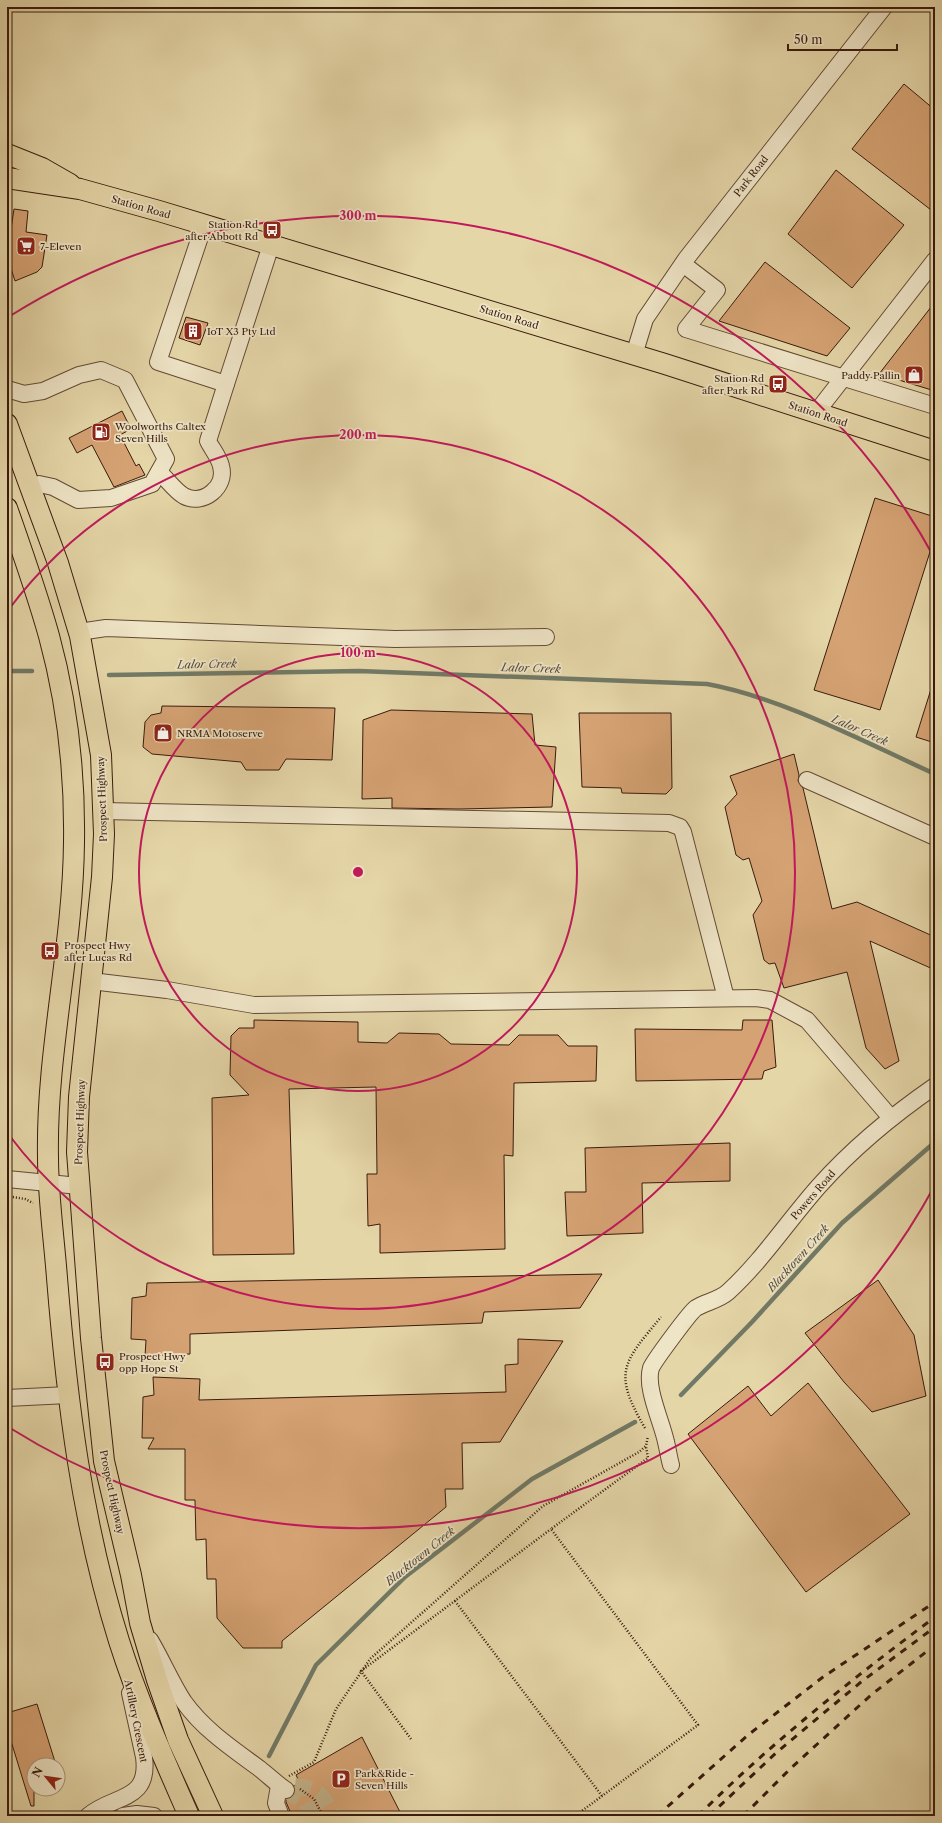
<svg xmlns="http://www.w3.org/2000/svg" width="942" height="1823" font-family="'Libre Caslon Text',serif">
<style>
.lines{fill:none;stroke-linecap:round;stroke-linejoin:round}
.stream{stroke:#717a67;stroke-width:4.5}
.building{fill:#d5a273;stroke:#391b0d}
.minor-tunnel{stroke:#c3b189;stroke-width:16;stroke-dasharray:16 8;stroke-linecap:butt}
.minor-casing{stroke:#644a34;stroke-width:18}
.major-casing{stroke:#391b0d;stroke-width:22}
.path{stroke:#391b0d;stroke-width:2.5;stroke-dasharray:1 2;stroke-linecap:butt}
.minor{stroke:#eee4c6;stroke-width:16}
.major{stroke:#e5d6a8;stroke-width:20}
.rail{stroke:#391b0d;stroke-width:3;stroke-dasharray:7 7;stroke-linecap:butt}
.ring{fill:none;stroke:#c2185b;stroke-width:2}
.labels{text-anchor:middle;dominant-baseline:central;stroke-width:3.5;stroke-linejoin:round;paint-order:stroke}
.street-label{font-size:10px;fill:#391b0d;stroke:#eee4c6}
.poi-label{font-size:10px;fill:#391b0d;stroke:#eee4c6;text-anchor:start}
.water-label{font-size:11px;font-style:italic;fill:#554b3a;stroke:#eee4c6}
.centre{fill:#c2185b;stroke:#eee4c6;stroke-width:2}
.ring-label{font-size:12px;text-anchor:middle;font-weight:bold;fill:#c2185b;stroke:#eee4c6;stroke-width:3.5;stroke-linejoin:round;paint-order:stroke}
</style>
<rect width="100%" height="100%" fill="#e5d6a8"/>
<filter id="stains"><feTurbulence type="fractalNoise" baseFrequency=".005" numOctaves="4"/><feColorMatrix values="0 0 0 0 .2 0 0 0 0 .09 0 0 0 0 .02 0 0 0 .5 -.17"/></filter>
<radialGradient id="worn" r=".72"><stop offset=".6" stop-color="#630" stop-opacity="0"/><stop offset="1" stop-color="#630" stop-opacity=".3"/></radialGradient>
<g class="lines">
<g class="stream">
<polyline points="7,671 32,671"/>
<path d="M109,675l250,-4 348,13c76,14 157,58 228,90"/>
<polyline points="681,1395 752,1322 842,1223 935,1142"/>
<polyline points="269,1756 316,1665 405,1577 532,1479 635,1422"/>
</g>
</g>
<g class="building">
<polygon points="904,84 935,110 935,213 852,149"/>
<polygon points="836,170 904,225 852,288 788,234"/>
<polygon points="14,209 28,211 26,232 47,235 42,267 37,272 15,281 7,256"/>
<polygon points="765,262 850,328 827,356 719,321"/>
<polygon points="935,302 935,391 879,374"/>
<polygon points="186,317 208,323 200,345 179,338"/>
<polygon points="122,411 131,429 120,435 136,466 139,464 145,475 114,487 92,445 77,453 69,438"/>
<polygon points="875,498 935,517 935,536 880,710 814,690"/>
<polygon points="932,686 935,686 935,743 916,737"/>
<polygon points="162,706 335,708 332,760 286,759 279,770 246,770 241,762 152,754 143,747 145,722 151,715 161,713"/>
<polygon points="391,710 532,714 535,745 556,747 552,807 459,809 392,808 392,798 362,799 363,720"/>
<polygon points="579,713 671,713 672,788 666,794 622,793 621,788 582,787"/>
<polygon points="794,754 799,775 798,781 803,788 832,909 857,902 935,937 935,970 870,941 899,1061 885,1069 866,1048 847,972 784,988 775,963 769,964 764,960 753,915 762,901 749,858 743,860 736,855 725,807 737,794 730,776"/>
<polygon points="254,1020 358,1022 358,1042 387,1043 399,1033 439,1034 451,1044 509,1045 519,1035 558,1035 568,1046 597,1046 596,1081 514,1083 513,1156 504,1155 505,1249 380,1253 380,1224 368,1226 367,1174 377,1174 376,1087 289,1089 294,1254 213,1255 212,1098 249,1095 230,1075 231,1036 239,1028 254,1028"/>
<polygon points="743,1020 772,1020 776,1067 764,1071 762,1079 636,1081 635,1029 742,1030"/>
<polygon points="730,1143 730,1181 642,1183 643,1233 567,1236 565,1192 586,1192 585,1148"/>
<polygon points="602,1274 580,1308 484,1312 482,1323 190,1334 190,1354 145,1356 146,1340 131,1339 132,1298 146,1296 147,1283"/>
<polygon points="878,1280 914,1335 926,1396 872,1412 844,1382 805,1333"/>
<polygon points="518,1339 563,1341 500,1442 462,1443 463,1489 445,1489 446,1507 282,1641 282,1648 243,1648 217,1618 216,1579 207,1579 206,1539 196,1540 195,1500 185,1500 185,1449 148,1449 154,1438 142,1438 143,1397 154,1395 153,1377 200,1379 199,1400 506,1392 505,1365 518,1364"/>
<polygon points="808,1383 910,1514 806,1592 688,1434 748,1386 771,1416"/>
<polygon points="37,1704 56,1765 34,1765 34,1806 31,1806 7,1728 7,1713"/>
<polygon points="362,1737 402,1816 292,1816 286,1802 286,1799 294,1795 294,1786 300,1783 296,1775"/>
</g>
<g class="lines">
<g class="minor-tunnel">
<path d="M295,1786c25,3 27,9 39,30"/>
<polyline points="286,1790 306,1803 313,1816"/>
</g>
<defs>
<g id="minor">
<polyline points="204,225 158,362 226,384 271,245"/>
<polyline points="683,264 717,290 686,329 935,406"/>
<polyline points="634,355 645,319 686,259 884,7"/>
<polyline points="7,389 24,394 43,391 79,375 101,370 125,380 166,459 152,484 111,498 78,500 53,487 39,484 30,486"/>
<polyline points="815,414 935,260"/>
<path d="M159,472c8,7 16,19 25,24 19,10 43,-9 37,-30 -2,-9 -9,-17 -13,-25l18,-57"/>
<polyline points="79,632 106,628 395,639 546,637"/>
<polyline points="807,780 935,837"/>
<polyline points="103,811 669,823 680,827 683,832 726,998"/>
<polyline points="91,981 167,990 254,1005 756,998 770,1000 807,1020 891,1118"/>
<polyline points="7,1179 79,1186"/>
<polyline points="7,1398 68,1395"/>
<path d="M671,1465c-2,-7 -3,-15 -5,-23 -4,-20 -21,-54 -15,-74 3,-7 39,-56 45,-60 10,-6 23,-8 32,-16 34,-31 60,-71 91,-106 34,-38 74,-71 116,-100"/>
<path d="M150,1640c12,20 21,42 34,62 20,28 49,47 76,67 9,7 17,15 26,21"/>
<polyline points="279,1786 276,1803 281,1816"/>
<path d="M88,1816c25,-22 62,-13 56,-59l-14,-64"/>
<polyline points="123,1816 137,1814 154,1816"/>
</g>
<g id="major">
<polyline points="7,154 42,168 70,184"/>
<polyline points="7,178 80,189 159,211 665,364 935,451"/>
<polyline points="7,424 58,563 80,636 101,755 104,834 102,877 79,1097 77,1152 91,1338 104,1461 131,1575 140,1623 157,1680 178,1740 213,1816"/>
<path d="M7,508c15,43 30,85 42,128 18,66 26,138 25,206 -1,106 -28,210 -26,315 0,40 6,81 9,121 10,123 25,245 62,363 19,60 45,118 70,175"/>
</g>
</defs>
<use href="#minor" class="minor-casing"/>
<use href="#major" class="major-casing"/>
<g class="path">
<polyline points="7,1196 25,1199 33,1203"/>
<path d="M645,1428c-33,-56 -22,-65 16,-111"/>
<polyline points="455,1601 602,1796"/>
<polyline points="411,1739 361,1671 551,1529"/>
<polyline points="289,1776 314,1762 336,1709 370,1659 543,1506 639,1452 646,1446 648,1436"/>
<polyline points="300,1789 314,1799 323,1816"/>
<polyline points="575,1816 698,1725 551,1529 648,1458 646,1447"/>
</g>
<use href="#minor" class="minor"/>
<use href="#major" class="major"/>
<g class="rail">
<polyline points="657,1816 748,1735 823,1677 935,1602"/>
<path d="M698,1816c73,-73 154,-137 237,-199"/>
<polyline points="709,1816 777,1752 861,1682 935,1627"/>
<polyline points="743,1816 790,1769 871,1695 935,1645"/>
</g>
</g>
<g class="ring">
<circle cx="358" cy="872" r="219"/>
<path d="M9 609A437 437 0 1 1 9 1135"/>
<path d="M935 1185A656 656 0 0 1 10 1428M10 316A656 656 0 0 1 935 559"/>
</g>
<defs>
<symbol id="bus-square" viewBox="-11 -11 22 22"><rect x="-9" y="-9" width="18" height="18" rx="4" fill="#8f2418" stroke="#eee4c6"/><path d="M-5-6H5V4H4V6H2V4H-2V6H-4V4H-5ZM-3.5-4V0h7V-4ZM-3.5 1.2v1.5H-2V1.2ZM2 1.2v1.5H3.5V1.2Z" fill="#fff"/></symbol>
<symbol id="supermarket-square" viewBox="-11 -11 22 22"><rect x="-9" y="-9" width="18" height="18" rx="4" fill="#8f2418" stroke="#eee4c6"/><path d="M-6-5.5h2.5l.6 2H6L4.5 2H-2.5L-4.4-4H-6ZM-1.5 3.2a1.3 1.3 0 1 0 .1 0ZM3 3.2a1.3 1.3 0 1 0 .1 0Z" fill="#fff"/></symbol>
<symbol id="building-square" viewBox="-11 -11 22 22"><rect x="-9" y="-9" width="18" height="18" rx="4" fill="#8f2418" stroke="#eee4c6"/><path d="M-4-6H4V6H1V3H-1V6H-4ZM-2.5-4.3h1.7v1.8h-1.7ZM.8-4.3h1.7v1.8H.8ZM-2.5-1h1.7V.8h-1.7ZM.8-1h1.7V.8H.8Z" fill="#fff"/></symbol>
<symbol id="shop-square" viewBox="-11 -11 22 22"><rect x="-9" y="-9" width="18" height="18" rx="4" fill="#8f2418" stroke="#eee4c6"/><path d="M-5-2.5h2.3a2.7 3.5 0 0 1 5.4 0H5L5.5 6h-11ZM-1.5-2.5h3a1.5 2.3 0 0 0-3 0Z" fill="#fff"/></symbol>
<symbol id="fuel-square" viewBox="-11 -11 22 22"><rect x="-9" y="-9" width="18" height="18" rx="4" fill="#8f2418" stroke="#eee4c6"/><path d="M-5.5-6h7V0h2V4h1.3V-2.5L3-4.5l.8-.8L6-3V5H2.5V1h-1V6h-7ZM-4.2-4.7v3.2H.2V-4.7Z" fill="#fff"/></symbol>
<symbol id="parking-square" viewBox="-11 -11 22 22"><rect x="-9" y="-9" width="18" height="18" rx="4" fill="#8f2418" stroke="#eee4c6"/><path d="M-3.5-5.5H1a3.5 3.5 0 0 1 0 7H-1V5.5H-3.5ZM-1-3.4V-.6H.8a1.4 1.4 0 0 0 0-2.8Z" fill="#fff"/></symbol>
</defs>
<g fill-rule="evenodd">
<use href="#bus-square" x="261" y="219" width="22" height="22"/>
<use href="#supermarket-square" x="15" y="235" width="22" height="22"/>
<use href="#building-square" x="182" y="320" width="22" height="22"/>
<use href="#shop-square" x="903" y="364" width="22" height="22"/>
<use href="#bus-square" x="767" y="373" width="22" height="22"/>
<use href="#fuel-square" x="90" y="421" width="22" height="22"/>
<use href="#shop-square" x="152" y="722" width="22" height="22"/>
<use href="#bus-square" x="39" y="940" width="22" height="22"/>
<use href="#bus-square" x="94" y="1351" width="22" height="22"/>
<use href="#parking-square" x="330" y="1768" width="22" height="22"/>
</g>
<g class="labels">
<g class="street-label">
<text transform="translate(751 176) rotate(-52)">Park Road</text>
<text transform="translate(141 207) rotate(16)">Station Road</text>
<text transform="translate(509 317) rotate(17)">Station Road</text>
<text transform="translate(818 414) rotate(18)">Station Road</text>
<text transform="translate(102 799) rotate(-92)">Prospect Highway</text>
<text transform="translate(80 1122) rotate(-88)">Prospect Highway</text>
<text transform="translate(813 1195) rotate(-49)">Powers Road</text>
<text transform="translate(112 1492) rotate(78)">Prospect Highway</text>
<text transform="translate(136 1721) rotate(79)">Artillery Crescent</text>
</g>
<g class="poi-label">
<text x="258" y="224" text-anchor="end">Station Rd<tspan x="258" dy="12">after Abbott Rd</tspan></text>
<text x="40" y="246">7-Eleven</text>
<text x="207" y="331">IoT X3 Pty Ltd</text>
<text x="900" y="375" text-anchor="end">Paddy Pallin</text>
<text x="764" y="378" text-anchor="end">Station Rd<tspan x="764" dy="12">after Park Rd</tspan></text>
<text x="115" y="426">Woolworths Caltex<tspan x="115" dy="12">Seven Hills</tspan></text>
<text x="177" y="733">NRMA Motoserve</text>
<text x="64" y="945">Prospect Hwy<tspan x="64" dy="12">after Lucas Rd</tspan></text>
<text x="119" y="1356">Prospect Hwy<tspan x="119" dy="12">opp Hope St</tspan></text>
<text x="355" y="1773">Park&amp;Ride -<tspan x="355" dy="12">Seven Hills</tspan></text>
</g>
<g class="water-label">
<text transform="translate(207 664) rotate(-1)">Lalor Creek</text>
<text transform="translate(531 668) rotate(2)">Lalor Creek</text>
<text transform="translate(860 730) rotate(24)">Lalor Creek</text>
<text transform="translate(798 1258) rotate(-48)">Blacktown Creek</text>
<text transform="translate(420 1556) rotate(-39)">Blacktown Creek</text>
</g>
</g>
<circle cx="358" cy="872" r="6" class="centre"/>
<g class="ring-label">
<text x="358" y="220">300 m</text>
<text x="358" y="439">200 m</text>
<text x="358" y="657">100 m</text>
</g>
<rect width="942" height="1823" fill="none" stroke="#e5d6a8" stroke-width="24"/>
<rect x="8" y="8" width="926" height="1807" fill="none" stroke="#391b0d" stroke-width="2"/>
<rect x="12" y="12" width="918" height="1799" fill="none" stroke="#391b0d"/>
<g transform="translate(46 1777) rotate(299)"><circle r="19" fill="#eee4c6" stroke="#a6947c"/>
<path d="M0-3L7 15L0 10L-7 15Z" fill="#8f2418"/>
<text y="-6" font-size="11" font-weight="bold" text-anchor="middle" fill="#391b0d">N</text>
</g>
<path d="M788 44v6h109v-6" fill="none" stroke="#391b0d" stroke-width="2"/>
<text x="794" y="44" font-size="12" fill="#391b0d" stroke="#eee4c6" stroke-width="3" paint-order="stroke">50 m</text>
<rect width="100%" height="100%" filter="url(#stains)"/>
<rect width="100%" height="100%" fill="url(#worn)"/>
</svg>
